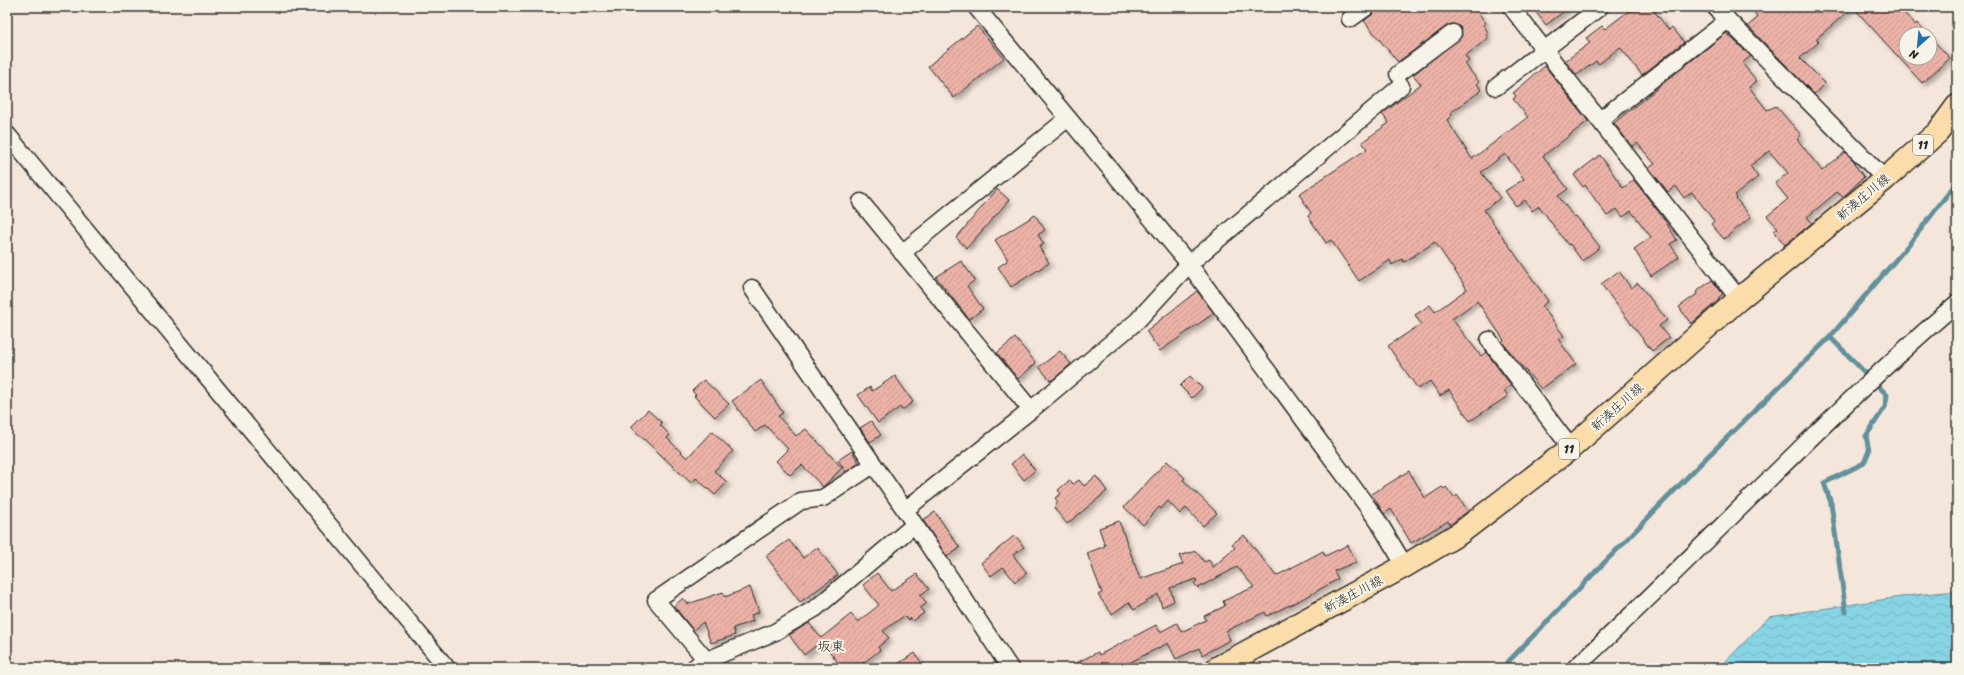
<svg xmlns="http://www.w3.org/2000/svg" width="1964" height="675" font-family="Sriracha,'Klee One',sans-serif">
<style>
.water{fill:url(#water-waves);stroke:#62909b}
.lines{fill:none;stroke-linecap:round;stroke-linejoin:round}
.stream{stroke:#62909b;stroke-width:5}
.building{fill:url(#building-hatch);stroke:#2b2b2b;filter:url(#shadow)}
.street-casing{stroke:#2b2b2b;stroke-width:19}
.primary-casing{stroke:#2b2b2b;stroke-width:25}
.street{stroke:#f7f3e8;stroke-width:16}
.primary{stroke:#fbddab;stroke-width:22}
.labels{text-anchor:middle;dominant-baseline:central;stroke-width:4;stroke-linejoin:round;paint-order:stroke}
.shield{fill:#f7f3e8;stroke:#686764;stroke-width:1}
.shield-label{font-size:12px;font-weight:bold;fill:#2b2b2b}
.street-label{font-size:13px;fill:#2b2b2b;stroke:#f7f3e8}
.neighbourhood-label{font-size:14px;fill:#2b2b2b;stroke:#f7f3e8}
</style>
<defs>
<pattern id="water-waves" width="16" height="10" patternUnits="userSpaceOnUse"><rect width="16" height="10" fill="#87d4e5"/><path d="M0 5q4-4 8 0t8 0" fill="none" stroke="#75b6c5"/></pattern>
<pattern id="building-hatch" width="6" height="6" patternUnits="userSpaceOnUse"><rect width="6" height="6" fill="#ecb2a7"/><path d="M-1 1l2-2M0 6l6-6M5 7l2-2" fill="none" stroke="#cb9990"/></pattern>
<filter id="shadow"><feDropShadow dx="3.5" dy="3.5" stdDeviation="2" flood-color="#0004"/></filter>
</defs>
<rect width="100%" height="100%" fill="#f5e6db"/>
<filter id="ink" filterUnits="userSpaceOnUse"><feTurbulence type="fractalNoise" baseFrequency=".025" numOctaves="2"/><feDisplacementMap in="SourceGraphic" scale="8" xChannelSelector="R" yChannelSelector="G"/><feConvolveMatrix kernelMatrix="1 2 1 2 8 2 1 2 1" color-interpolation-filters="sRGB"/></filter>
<g filter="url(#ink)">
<polygon class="water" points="1957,591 1957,668 1719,668 1769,617 1914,595"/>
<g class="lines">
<g class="stream">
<polyline points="1830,337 1887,395 1885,407 1866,436 1869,451 1864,463 1824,483 1831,503 1846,612"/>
<polyline points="1502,668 1705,459 1830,337 1910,243 1957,182"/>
</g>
</g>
<g class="building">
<polygon points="1376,7 1474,7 1486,23 1483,25 1488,32 1486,34 1488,38 1465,56 1469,61 1465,64 1479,82 1477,84 1482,90 1450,113 1452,115 1447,120 1472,159 1528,117 1513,99 1516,96 1513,93 1545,66 1588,121 1543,156 1568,189 1558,196 1574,217 1576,216 1600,247 1582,261 1570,244 1568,245 1539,206 1532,211 1525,200 1516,206 1505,191 1524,179 1505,154 1481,172 1500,198 1484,210 1548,301 1542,306 1564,336 1558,339 1576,364 1541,389 1502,342 1504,340 1477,301 1452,319 1481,356 1486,352 1511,385 1504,390 1508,396 1470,421 1449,390 1440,396 1430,381 1418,389 1388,346 1421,324 1415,315 1430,305 1435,312 1467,289 1435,242 1404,262 1402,259 1392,265 1390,260 1359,281 1331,240 1326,243 1308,216 1311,213 1299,194 1367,149 1362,142 1389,123 1382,114 1421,84 1413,75 1462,36 1460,27 1452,24 1448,25 1398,62 1364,21 1373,14"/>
<polygon points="1532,7 1570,7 1546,25"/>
<polygon points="1634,7 1651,7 1669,30 1672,27 1684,42 1642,75 1620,47 1599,64 1596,61 1577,75 1565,61 1590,43 1586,38 1602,26 1605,29"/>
<polygon points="1749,7 1853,7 1816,39 1819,42 1800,58 1825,83 1814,94 1748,26 1758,17"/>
<polygon points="1853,7 1899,7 1915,25 1917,23 1927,34 1906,34 1906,58 1930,58 1930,37 1950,58 1922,83"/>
<polygon points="977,26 1004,58 954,98 928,66"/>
<polygon points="1726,33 1751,56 1742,63 1757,81 1749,87 1767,110 1776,106 1801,135 1797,139 1822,171 1845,152 1856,163 1854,164 1864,177 1843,197 1837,192 1807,217 1812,223 1785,245 1774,231 1778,228 1767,216 1788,199 1775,183 1788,173 1769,151 1750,166 1758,177 1735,195 1737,198 1736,199 1751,217 1724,239 1711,224 1714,221 1692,192 1684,198 1676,186 1668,192 1649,168 1655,164 1637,143 1632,147 1614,123"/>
<polygon points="1600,155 1623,188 1634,180 1664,219 1677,240 1670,244 1679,257 1651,276 1634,249 1651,237 1631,211 1623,217 1617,209 1607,216 1585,185 1583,187 1574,175"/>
<polygon points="997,189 1009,200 967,248 956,238"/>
<polygon points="1035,215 1045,230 1038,235 1044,244 1039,247 1049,263 1011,287 998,267 1007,261 1007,258 995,240"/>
<polygon points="961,261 975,280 967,286 983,309 969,319 936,277"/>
<polygon points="1619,271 1631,288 1638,283 1667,320 1659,326 1669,338 1652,351 1601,284"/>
<polygon points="1712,280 1723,294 1718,298 1719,300 1691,324 1679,307 1697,294 1696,292"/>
<polygon points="1197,291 1214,313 1160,351 1146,331"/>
<polygon points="1015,338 1036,363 1018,379 997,353"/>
<polygon points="1060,351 1071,364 1051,381 1039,367"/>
<polygon points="895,376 913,402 902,410 900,407 878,423 858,395 870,387 872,391"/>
<polygon points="1190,376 1202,388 1192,398 1180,386"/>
<polygon points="704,380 729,404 715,417 694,396 696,395 692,391"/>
<polygon points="761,380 783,413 778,416 796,436 806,429 842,468 823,487 802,465 790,475 776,461 788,449 765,425 755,432 732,401"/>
<polygon points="648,410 662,423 660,425 670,435 667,438 687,458 712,431 733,451 714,471 727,482 715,495 696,478 691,483 631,427"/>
<polygon points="871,421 881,435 870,442 860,428"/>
<polygon points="852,451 859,463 846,472 838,460"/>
<polygon points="1022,454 1035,470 1024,480 1011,464"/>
<polygon points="1167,461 1185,478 1183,480 1217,513 1203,526 1186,508 1180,514 1168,501 1161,509 1159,507 1143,525 1124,507"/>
<polygon points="1409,471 1425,498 1442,487 1444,489 1446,487 1454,498 1457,495 1468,511 1450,525 1448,521 1411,543 1391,509 1384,514 1372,494"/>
<polygon points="1096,476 1107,491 1067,524 1054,508 1058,502 1055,498 1061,494 1058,490 1070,480 1073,484 1079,480 1084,486"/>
<polygon points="935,512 960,548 947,557 923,520"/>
<polygon points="1119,521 1140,579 1183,564 1179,556 1196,551 1204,562 1209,560 1213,567 1235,548 1232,544 1244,535 1276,576 1323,551 1325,556 1348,545 1356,562 1334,571 1338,579 1308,596 1267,616 1265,612 1226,631 1230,640 1202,655 1199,648 1176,659 1168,643 1119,668 1066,668 1098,652 1099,655 1156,625 1160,632 1177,623 1181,632 1206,620 1204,616 1225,606 1223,601 1254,587 1237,567 1198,588 1194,583 1197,581 1196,579 1170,588 1174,601 1162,607 1158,594 1134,610 1129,602 1112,614 1098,595 1102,593 1087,553 1105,546 1099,528"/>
<polygon points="1015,535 1024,547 1013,555 1027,573 1015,582 1003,567 991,576 981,563"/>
<polygon points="789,540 803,558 817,547 838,575 800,602 766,556"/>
<polygon points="877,573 891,591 917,574 929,589 920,595 927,603 920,608 924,613 913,621 910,618 908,620 904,616 883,631 889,638 878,647 880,650 857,668 842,668 822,641 804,655 789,635 809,623 821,638 851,614 858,622 879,605 863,585"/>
<polygon points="750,587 759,612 751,615 753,621 733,628 735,635 711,643 703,622 693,630 674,606 683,598 688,604 723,592 725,597"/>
<polygon points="915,653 925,668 891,668"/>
</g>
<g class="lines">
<defs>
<g id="street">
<polyline points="976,7 1189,264 1378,521 1405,566"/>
<polyline points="1511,7 1739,299"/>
<polyline points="1715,7 1885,179"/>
<polyline points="1350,19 1367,7"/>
<polyline points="1398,74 1453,33"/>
<polyline points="1496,87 1600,7"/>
<polyline points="1600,120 1728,20"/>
<polyline points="7,134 447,668"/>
<polyline points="861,202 1031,410"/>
<polyline points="902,253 1067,119"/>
<polyline points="752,288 905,510 1010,668"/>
<polyline points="1489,340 1571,448"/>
<polyline points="905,510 1031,410 1137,321 1189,264 1401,86"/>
<polyline points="707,661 656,600 801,501 823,498 873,465"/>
<polyline points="694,668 700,663 775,632 816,608 914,525"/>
<path d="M1575,668c129,-119 248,-250 382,-365"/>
</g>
<polyline id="primary" points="1217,668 1405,566 1460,533 1571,448 1739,299 1885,179 1938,132 1957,106"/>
</defs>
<use href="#street" class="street-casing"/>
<use href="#primary" class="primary-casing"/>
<use href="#street" class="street"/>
<use href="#primary" class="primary"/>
</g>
</g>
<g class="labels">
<g class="shield">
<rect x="1913" y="135" width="20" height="20" rx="3"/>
<rect x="1559" y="439" width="20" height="20" rx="3"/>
</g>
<g class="shield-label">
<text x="1923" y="145">11</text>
<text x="1569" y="449">11</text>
</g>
<g class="street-label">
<text transform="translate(1863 197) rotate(-40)">新湊庄川線</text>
<text transform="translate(1617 407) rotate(-42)">新湊庄川線</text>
<text transform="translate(1353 594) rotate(-28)">新湊庄川線</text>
</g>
<g class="neighbourhood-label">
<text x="831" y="646">坂東</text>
</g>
</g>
<rect width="1964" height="675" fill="none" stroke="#f7f3e8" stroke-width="24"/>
<rect x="12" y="12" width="1940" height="651" fill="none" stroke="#2b2b2b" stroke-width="1.5" filter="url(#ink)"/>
<g transform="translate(1918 46) rotate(207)"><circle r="19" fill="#f7f3e8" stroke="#a5a39c"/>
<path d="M0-3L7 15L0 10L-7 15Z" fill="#1f6fb2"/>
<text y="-6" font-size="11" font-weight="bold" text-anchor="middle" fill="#2b2b2b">N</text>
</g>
</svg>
